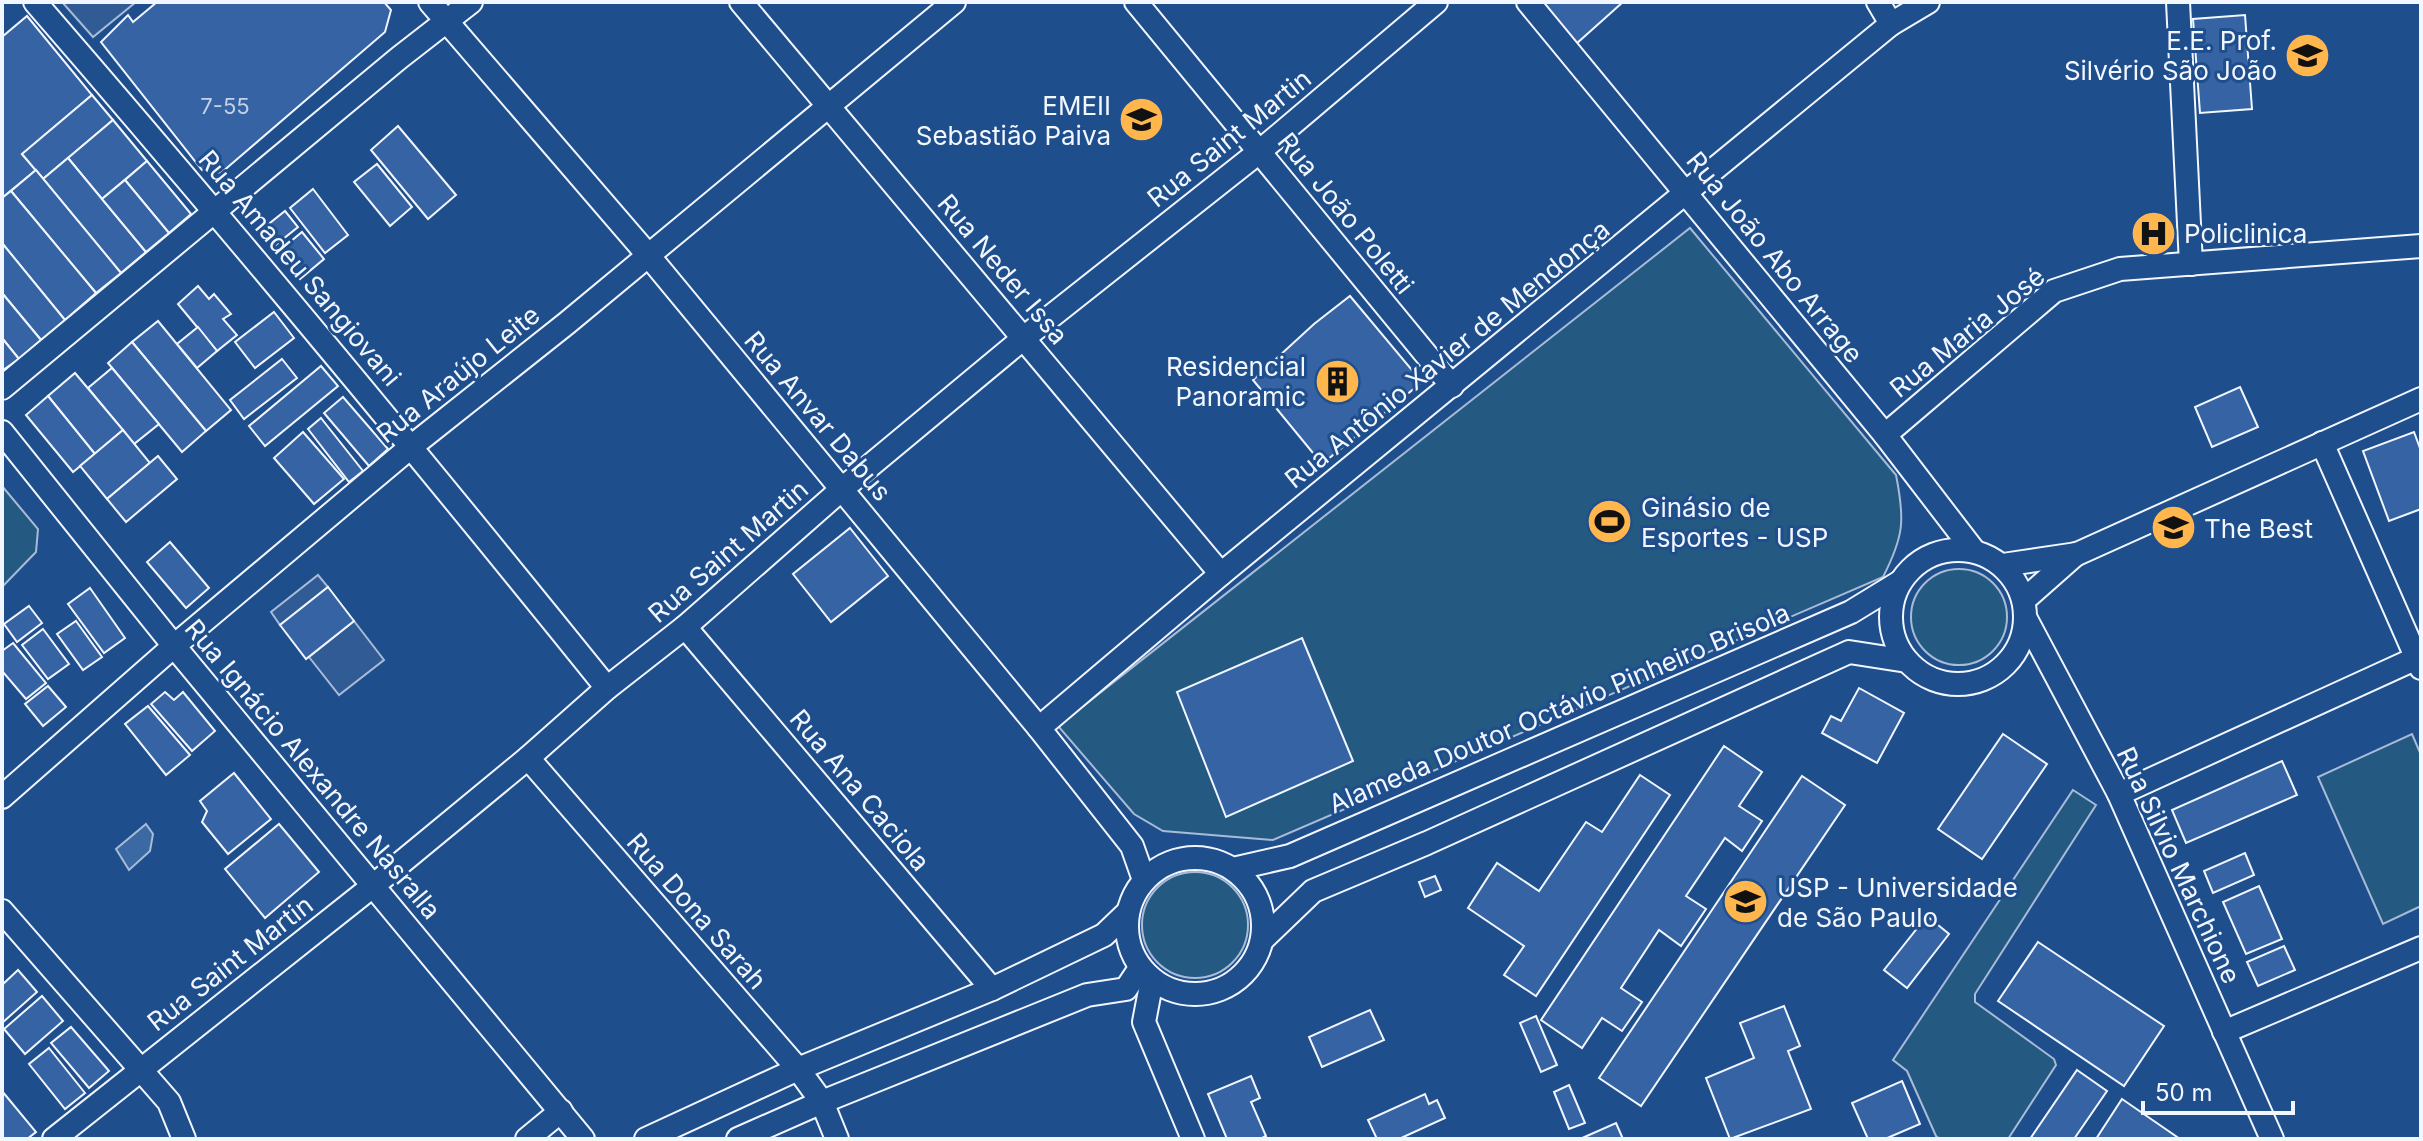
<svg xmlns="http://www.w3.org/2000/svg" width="2423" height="1141" font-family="Inter,sans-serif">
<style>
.green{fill:#245a82;stroke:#a8bbd7;stroke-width:2}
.parking{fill:#305b95;stroke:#a8bbd7;stroke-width:2}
.water{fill:#3b69a3;stroke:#a8bbd7;stroke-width:2}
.building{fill:#3563a3;stroke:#f2f6ff;stroke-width:2}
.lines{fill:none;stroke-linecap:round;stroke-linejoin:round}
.minor-casing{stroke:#f2f6ff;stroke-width:26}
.minor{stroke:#1f4e8c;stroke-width:22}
.labels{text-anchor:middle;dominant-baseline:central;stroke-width:6;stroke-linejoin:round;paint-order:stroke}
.number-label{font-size:22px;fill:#c3d1e8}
.poi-label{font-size:26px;fill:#f2f6ff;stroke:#1f4e8c;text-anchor:start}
.street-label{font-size:26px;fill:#f2f6ff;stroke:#1f4e8c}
</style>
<rect width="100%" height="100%" fill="#1f4e8c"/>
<g class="green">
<path d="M1690,228l206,247c9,45 8,61 -13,102l-610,263 -110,-9 -29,-17 -76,-88z"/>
<polygon points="2,486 38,529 36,552 2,587"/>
<circle cx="1959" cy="617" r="48"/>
<polygon points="2412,734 2421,755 2421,906 2383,924 2318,777"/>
<polygon points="2073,790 2096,805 1975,994 1975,1002 2054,1059 2056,1065 2008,1139 1940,1139 1936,1136 1907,1071 1893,1060"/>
<circle cx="1195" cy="925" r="53"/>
</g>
<g class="parking">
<polygon points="62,2 136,2 93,37"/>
<polygon points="318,575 328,587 280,625 271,612"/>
<polygon points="354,621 384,660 339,695 309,657"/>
</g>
<polygon class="water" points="146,824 153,834 150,851 129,870 116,849"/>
<g class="building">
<polygon points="157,2 384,2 391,10 385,32 221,173 202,170 101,42 128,15 133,22"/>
<polygon points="1540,2 1623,2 1576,44"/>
<polygon points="2245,15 2252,109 2200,113 2193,19"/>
<polygon points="27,16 92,95 22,154 36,170 2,198 2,37"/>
<polygon points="92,95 113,120 43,179 22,154"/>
<polygon points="113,120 147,161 102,199 68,158"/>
<polygon points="398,126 456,195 428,219 371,150"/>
<polygon points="68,158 146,252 121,273 43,179"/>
<polygon points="147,161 191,214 169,233 125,180"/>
<polygon points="377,164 412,207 390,226 354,182"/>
<polygon points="36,170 121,273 96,293 11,191"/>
<polygon points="125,180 169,233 146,252 102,199"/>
<polygon points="313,189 348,235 325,253 290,208"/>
<polygon points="11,191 96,293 65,320 2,243 2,198"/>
<polygon points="285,211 298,227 273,247 260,231"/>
<polygon points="302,232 324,259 300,279 278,252"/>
<polygon points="2,243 65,320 41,340 2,293"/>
<polygon points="198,286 209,299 214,294 231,314 223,319 237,335 217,351 178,304"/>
<polygon points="2,293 41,340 19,359 2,338"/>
<polygon points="1350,296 1422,382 1322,464 1253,380 1314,324"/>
<polygon points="274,312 294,338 255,368 235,342"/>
<polygon points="158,321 231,410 206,431 132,342"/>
<polygon points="198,327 217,351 197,368 177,344"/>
<polygon points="2,338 19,359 3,370 2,370"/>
<polygon points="132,342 206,431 182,452 108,363"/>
<polygon points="282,359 297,378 244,419 230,400"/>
<polygon points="321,366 338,386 265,446 249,426"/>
<polygon points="112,368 159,424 134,444 88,388"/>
<polygon points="75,373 123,430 95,454 48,396"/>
<polygon points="2240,387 2258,427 2212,447 2195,407"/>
<polygon points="48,396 95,454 73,472 26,415"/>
<polygon points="343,397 388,449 369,466 324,413"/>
<polygon points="321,418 363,471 349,482 308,429"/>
<polygon points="123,430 150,463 107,499 80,466"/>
<polygon points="303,432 344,479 314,504 274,458"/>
<polygon points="2414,432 2421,451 2421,509 2389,521 2363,451"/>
<polygon points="158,456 177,479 126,522 107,499"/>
<polygon points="850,528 888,576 831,622 793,574"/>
<polygon points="170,542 209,588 186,608 147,562"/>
<polygon points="328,587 354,621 306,659 280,625"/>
<polygon points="90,588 125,638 104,653 68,604"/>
<polygon points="29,606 42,623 17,642 4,624"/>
<polygon points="76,621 102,657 83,670 57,634"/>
<polygon points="43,629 69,664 48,679 22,645"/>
<polygon points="1302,638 1353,761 1226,817 1177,692"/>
<polygon points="13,643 46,683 26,699 2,671 2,651"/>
<polygon points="48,686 66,707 43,726 25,704"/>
<polygon points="1859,688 1904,713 1877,763 1822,733 1831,716 1841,721"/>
<polygon points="165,692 174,700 183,692 215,731 192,751 151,704"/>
<polygon points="148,706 190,755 166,775 125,724"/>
<polygon points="2003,734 2047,764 1982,859 1938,829"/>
<polygon points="1724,746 1762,772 1739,806 1762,821 1742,851 1725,838 1686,896 1706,909 1681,946 1659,930 1621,988 1642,1002 1622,1031 1602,1018 1582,1048 1541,1020"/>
<polygon points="2282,761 2297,795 2186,843 2172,810"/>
<polygon points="234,773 271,819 228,854 202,822 207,811 200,801"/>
<polygon points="1640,775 1670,795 1536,996 1504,975 1524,946 1468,908 1497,863 1539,891 1586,822 1602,832"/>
<polygon points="1802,776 1845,805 1641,1106 1599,1078"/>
<polygon points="279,824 319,872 265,918 225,869"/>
<polygon points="2245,853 2254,875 2213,893 2204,871"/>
<polygon points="1435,876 1441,890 1425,897 1419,882"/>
<polygon points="2259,886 2282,939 2246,954 2223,902"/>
<polygon points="1927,916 1949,934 1907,988 1884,970"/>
<polygon points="2038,942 2164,1026 2124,1086 1998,1001"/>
<polygon points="2284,946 2295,970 2258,986 2247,962"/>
<polygon points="18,970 37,992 2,1023 2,985"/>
<polygon points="42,996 63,1021 25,1054 4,1029"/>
<polygon points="1784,1006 1800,1046 1788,1051 1811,1109 1730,1139 1706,1078 1754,1058 1740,1023"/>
<polygon points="1370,1010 1384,1040 1322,1067 1309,1037"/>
<polygon points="1536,1016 1557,1065 1541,1072 1520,1023"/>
<polygon points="71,1027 109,1071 89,1088 51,1043"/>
<polygon points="49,1048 85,1093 65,1109 29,1064"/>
<polygon points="2077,1070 2107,1091 2074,1139 2030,1139"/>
<polygon points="1251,1076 1260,1098 1251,1102 1266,1136 1260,1139 1227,1139 1208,1094"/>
<polygon points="1902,1081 1920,1124 1885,1139 1868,1139 1852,1103"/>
<polygon points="1569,1085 1585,1123 1569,1129 1554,1092"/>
<polygon points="2,1091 36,1132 27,1139 2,1139"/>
<polygon points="1425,1094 1429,1104 1437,1100 1445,1118 1399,1139 1377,1139 1368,1120"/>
<polygon points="2122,1099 2180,1139 2096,1139"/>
<polygon points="1616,1123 1623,1139 1580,1139"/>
</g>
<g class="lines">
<defs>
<g id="minor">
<path d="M35,2c195,225 385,454 572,686"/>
<polyline points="430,2 648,255 1039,728 1132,846 1144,880"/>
<polyline points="741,2 1221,574"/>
<polyline points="1136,2 1452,386"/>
<polyline points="1528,2 1885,435 1974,551"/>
<polyline points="1878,2 1891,24"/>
<polyline points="2178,2 2191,264"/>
<polyline points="2,388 399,58 471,2"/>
<polyline points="2,432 174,646 583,1139"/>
<polyline points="1885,435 2054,291 2120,269 2421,246"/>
<polyline points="2322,443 2421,668"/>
<circle cx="1958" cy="617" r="67"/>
<polyline points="2003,565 2077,554 2421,399"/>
<polyline points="2024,600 2076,554"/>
<polyline points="2026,619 2119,794 2272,1139"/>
<polyline points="685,627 992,989"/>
<polyline points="1039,728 1221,574 1891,24 1928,2"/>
<polyline points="528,758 798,1069 822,1102 837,1139"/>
<polyline points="2119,794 2421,656"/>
<polyline points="2,797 174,646 412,446 567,323 954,2"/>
<circle cx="1195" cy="926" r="68"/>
<polyline points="1233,869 1290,856 1851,612 1900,582"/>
<polyline points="2,911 169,1102 184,1139"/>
<polyline points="1263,939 1313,891 1427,843 1849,652 1907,661"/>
<polyline points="1152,980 1144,1022 1193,1139"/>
<polyline points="2224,1032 2421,948"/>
<polyline points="54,1139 374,885 528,758 607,688 685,627 842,489 1025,337 1259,152 1436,2"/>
<polyline points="527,1139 561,1111"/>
<polyline points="646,1139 798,1069 992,989 1104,935 1128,912"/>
<polyline points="738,1139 822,1102 1087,995 1126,989 1140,968"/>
</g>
</defs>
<use href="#minor" class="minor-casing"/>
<use href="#minor" class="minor"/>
</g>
<defs>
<symbol id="school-disc" viewBox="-11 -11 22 22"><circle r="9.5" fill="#ffb74d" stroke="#1f4e8c"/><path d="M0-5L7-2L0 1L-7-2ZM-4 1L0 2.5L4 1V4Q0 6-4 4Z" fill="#111"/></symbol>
<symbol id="hospital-disc" viewBox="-11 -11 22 22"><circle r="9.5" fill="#ffb74d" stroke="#1f4e8c"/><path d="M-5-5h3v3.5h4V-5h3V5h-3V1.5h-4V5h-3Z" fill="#111"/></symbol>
<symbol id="building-disc" viewBox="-11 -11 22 22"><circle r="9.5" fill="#ffb74d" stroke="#1f4e8c"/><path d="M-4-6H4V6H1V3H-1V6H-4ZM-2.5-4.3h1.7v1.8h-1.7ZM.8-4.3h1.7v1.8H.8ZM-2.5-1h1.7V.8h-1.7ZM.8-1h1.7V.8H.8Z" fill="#111"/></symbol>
<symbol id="stadium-disc" viewBox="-11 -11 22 22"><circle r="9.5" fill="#ffb74d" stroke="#1f4e8c"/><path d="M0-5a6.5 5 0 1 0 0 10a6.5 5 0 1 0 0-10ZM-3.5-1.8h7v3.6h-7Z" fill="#111"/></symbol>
<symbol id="university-disc" viewBox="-11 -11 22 22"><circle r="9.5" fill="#ffb74d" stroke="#1f4e8c"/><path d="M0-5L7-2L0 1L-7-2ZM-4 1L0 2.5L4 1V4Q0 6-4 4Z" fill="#111"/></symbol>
</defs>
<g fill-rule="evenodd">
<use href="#school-disc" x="2282" y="30" width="51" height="51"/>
<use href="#school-disc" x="1116" y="94" width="51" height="51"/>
<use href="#hospital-disc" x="2128" y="208" width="51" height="51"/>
<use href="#building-disc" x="1312" y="356" width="51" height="51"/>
<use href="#stadium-disc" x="1584" y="496" width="51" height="51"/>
<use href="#school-disc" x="2148" y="502" width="51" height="51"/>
<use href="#university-disc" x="1720" y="876" width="51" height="51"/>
</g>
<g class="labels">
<g class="number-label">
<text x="225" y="106">7-55</text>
</g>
<g class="poi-label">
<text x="2277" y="40" text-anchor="end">E.E. Prof.<tspan x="2277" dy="30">Silvério São João</tspan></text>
<text x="1111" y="105" text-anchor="end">EMEII<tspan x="1111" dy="30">Sebastião Paiva</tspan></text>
<text x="2184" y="233">Policlinica</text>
<text x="1306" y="366" text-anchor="end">Residencial<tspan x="1306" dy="30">Panoramic</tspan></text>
<text x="1641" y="507">Ginásio de<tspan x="1641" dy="30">Esportes - USP</tspan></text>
<text x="2204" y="528">The Best</text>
<text x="1777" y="887">USP - Universidade<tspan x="1777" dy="30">de São Paulo</tspan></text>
</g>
<g class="street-label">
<text transform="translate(1229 138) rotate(-39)">Rua Saint Martin</text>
<text transform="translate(1346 213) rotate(51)">Rua João Poletti</text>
<text transform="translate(1775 257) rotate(51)">Rua João Abo Arrage</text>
<text transform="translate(300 268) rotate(50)">Rua Amadeu Sangiovani</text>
<text transform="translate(1003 269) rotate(50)">Rua Neder Issa</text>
<text transform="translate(1967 332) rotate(-39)">Rua Maria José</text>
<text transform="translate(1447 354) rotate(-39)">Rua Antônio Xavier de Mendonça</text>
<text transform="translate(458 374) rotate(-39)">Rua Araújo Leite</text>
<text transform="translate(818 416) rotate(50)">Rua Anvar Dabus</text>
<text transform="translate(728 551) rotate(-41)">Rua Saint Martin</text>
<text transform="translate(1559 708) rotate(-23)">Alameda Doutor Octávio Pinheiro Brisola</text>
<text transform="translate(313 769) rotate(50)">Rua Ignácio Alexandre Nasralla</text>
<text transform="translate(860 790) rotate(50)">Rua Ana Caciola</text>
<text transform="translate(2179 865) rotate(65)">Rua Silvio Marchione</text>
<text transform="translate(697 911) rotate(49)">Rua Dona Sarah</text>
<text transform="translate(230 963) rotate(-38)">Rua Saint Martin</text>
</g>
</g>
<rect width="2423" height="1141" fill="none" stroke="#f2f6ff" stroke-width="8"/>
<path d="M2143 1101v12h150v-12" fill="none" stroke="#f2f6ff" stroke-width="4"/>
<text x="2155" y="1101" font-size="24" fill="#f2f6ff" stroke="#1f4e8c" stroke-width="6" paint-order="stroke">50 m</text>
</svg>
